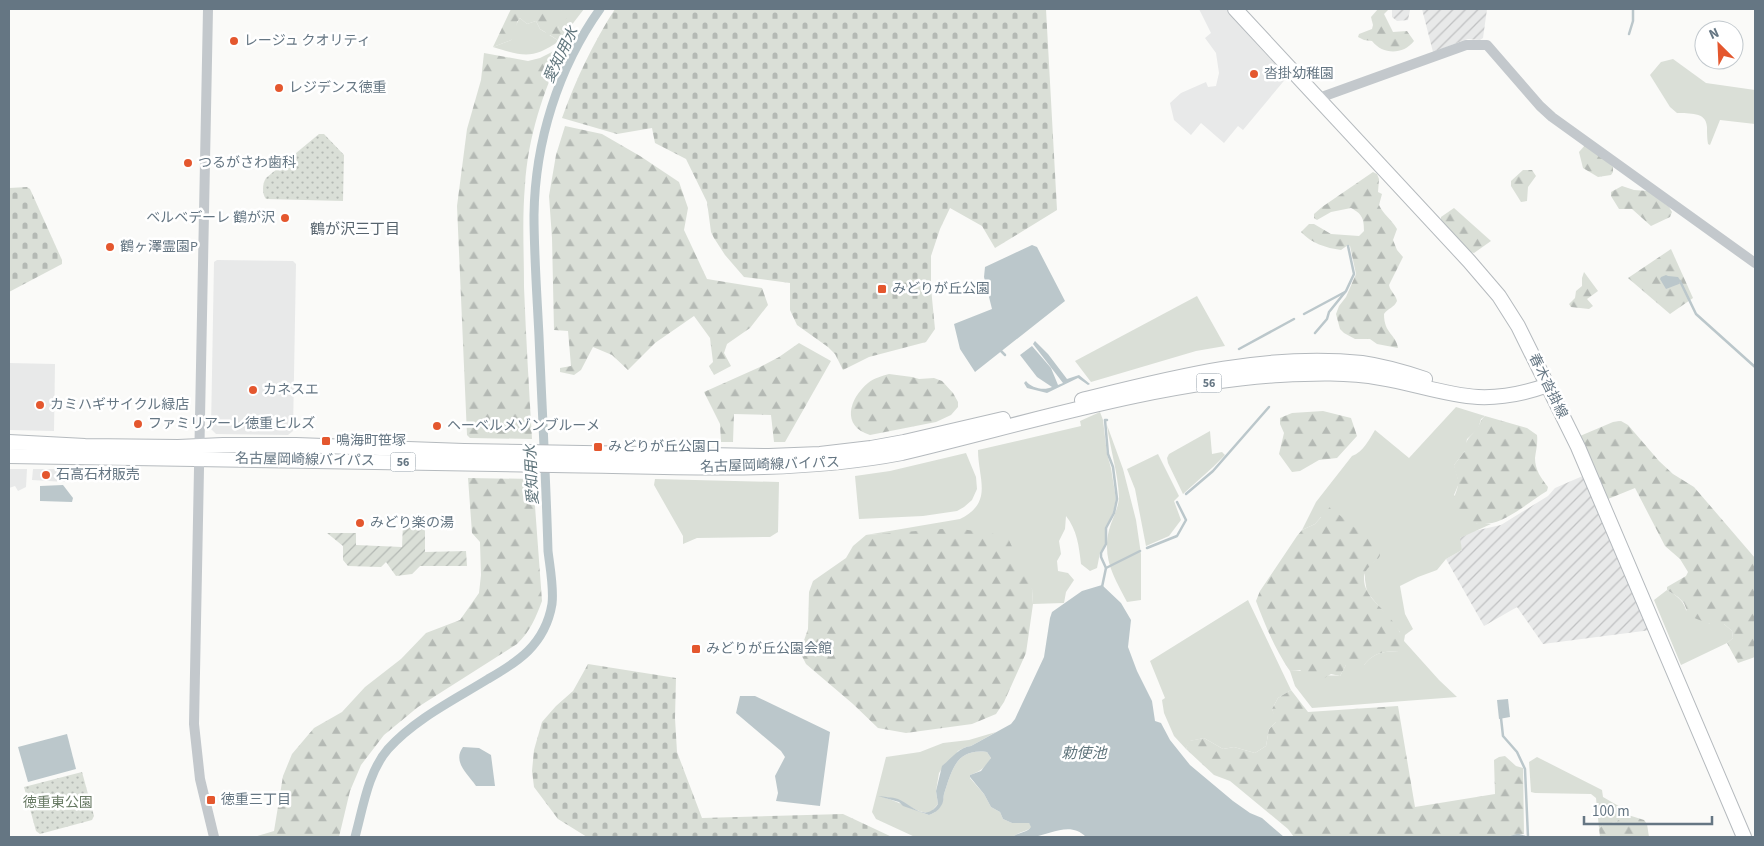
<svg xmlns="http://www.w3.org/2000/svg" width="1764" height="846" font-family="'Source Sans 3','Noto Sans JP',sans-serif">
<style>
.built{fill:#e8e9e9}
.industrial{fill:url(#industrial-furrows)}
.grass{fill:#dadfd7}
.forest{fill:url(#forest-firs)}
.cemetery{fill:url(#cemetery-stones)}
.park{fill:url(#park-dots)}
.garden{fill:url(#garden-furrows)}
.water{fill:#bbc7cb}
.lines{fill:none;stroke-linecap:round;stroke-linejoin:round}
.stream{stroke:#bbc7cb;stroke-width:2.5}
.canal{stroke:#bbc7cb;stroke-width:9}
.major-casing{stroke:#b5babe;stroke-width:16}
.minor{stroke:#c3c8cc;stroke-width:10}
.major{stroke:#fff;stroke-width:14}
.poi-dot{fill:#e4572e;stroke:#fff;stroke-width:2}
.labels{text-anchor:middle;dominant-baseline:central;stroke-width:5;stroke-linejoin:round;paint-order:stroke}
.shield{fill:#fff;stroke:#939fa8;stroke-width:1}
.shield-label{font-size:12px;font-weight:bold;fill:#657683}
.poi-label{font-size:14px;fill:#657683;stroke:#fff;text-anchor:start}
.street-label{font-size:14px;fill:#657683;stroke:#fff}
.park-label{font-size:14px;fill:#687a64;stroke:#fff}
.water-label{font-size:15px;font-style:italic;fill:#60757c;stroke:#fff}
.neighbourhood-label{font-size:15px;fill:#57646e;stroke:#fff}
</style>
<defs>
<pattern id="industrial-furrows" width="10" height="10" patternUnits="userSpaceOnUse" patternTransform="scale(1.25)"><rect width="10" height="10" fill="#e8e9e9"/><path d="M-1 1l2-2M0 10L10 0M9 11l2-2" fill="none" stroke="#c0c1c2"/></pattern>
<pattern id="forest-firs" width="22" height="20" patternUnits="userSpaceOnUse" patternTransform="scale(1.25)"><rect width="22" height="20" fill="#dadfd7"/><path d="M5 1l3.5 6h-7zM16 11l3.5 6h-7z" fill="#b4b9b4"/></pattern>
<pattern id="cemetery-stones" width="16" height="16" patternUnits="userSpaceOnUse" patternTransform="scale(1.25)"><rect width="16" height="16" fill="#dadfd7"/><path d="M2 7V4a2 2 0 0 1 4 0v3zM10 15v-3a2 2 0 0 1 4 0v3z" fill="#b4b9b4"/></pattern>
<pattern id="park-dots" width="8" height="8" patternUnits="userSpaceOnUse" patternTransform="scale(1.25)"><rect width="8" height="8" fill="#dadfd7"/><path d="M2 2h.1M6 6h.1" fill="none" stroke="#b4b9b4" stroke-width="1.8" stroke-linecap="round"/></pattern>
<pattern id="garden-furrows" width="10" height="10" patternUnits="userSpaceOnUse" patternTransform="scale(1.25)"><rect width="10" height="10" fill="#dadfd7"/><path d="M-1 1l2-2M0 10L10 0M9 11l2-2" fill="none" stroke="#b4b9b4"/></pattern>
</defs>
<rect width="100%" height="100%" fill="#fafaf8"/>
<g class="built">
<polygon points="1199,9 1231,9 1288,76 1243,130 1238,126 1224,143 1201,123 1191,135 1174,120 1170,103 1181,93 1206,82 1208,87 1216,86 1219,73 1216,53 1205,38 1211,33"/>
<polygon points="217,260 293,261 296,264 293,431 288,435 216,434 211,429 214,262"/>
<polygon points="9,363 55,364 54,431 9,430"/>
<polygon points="9,469 27,469 26,487 18,491 15,486 9,488"/>
<polygon points="33,469 62,469 97,471 65,482 32,480"/>
</g>
<g class="industrial">
<polygon points="1392,9 1419,9 1410,10 1408,20 1397,21 1392,17"/>
<polygon points="1422,9 1487,9 1483,38 1480,40 1468,39 1462,41 1433,52"/>
<polygon points="1585,475 1651,630 1543,644 1517,607 1484,626 1446,559 1462,550 1459,538 1474,531 1501,525 1548,496 1555,488"/>
</g>
<g class="grass">
<path d="M561,9h23l-20,26 -6,-8c4,-5 6,-12 3,-18z"/>
<path d="M520,18l7,6 9,-3 4,8 19,12c-27,19 -36,15 -66,6l18,-7c4,-7 4,-16 9,-22z"/>
<path d="M1673,59l33,24 49,7v34l-35,-4 -10,25 -2,-1c-1,-6 -1,-11 -1,-17 -1,-16 -18,-13 -30,-14l-7,-6 -20,-32 11,-13z"/>
<polygon points="1197,296 1225,346 1196,351 1091,382 1075,361"/>
<path d="M1456,407l29,9 -4,3 -3,10 -11,10 -2,12 -11,14 5,18 -5,12 23,29h14l-31,14 2,12 -16,9 -9,11 -19,7 -18,9 5,28 8,15 -8,6 -1,6 35,39 18,17 -145,11 -17,-22 -5,-15c11,-2 22,3 33,4 6,1 11,0 17,1l6,-11h18c9,-12 21,-15 35,-13l1,-20 -33,-40 -2,-12v-8l4,-6 9,-8 2,-3 -59,-38 -6,7 -13,6 14,-28 36,-46c11,-4 17,-16 23,-26l34,28z"/>
<path d="M1100,412l3,8 4,34 4,14 5,31 -3,14 -8,15v17l-5,8 -3,15 -7,3 -9,-7c-2,-18 -4,-34 -15,-48l-1,13 -6,12 2,13 -4,7 1,10 10,2 6,7 -8,12 -2,11 -31,1 -1,-15 -137,-56 -29,2 94,-16c34,-17 18,-40 18,-69l103,-24 -1,-5z"/>
<path d="M1107,425l16,44 13,51 5,34v46l-14,2c-13,-25 -25,-43 -18,-72 3,-11 10,-23 10,-33 -1,-25 -9,-48 -12,-72z"/>
<polygon points="1210,431 1212,454 1222,452 1225,455 1213,467 1183,494 1168,463 1167,458 1169,454"/>
<polygon points="966,453 976,477 977,489 972,500 964,507 957,511 923,516 859,519 855,476 890,471"/>
<polygon points="1158,454 1179,496 1174,501 1181,520 1169,536 1146,546 1135,489 1127,469"/>
<polygon points="655,479 779,482 778,532 770,537 697,538 683,544 683,536 654,485"/>
<path d="M1667,590c9,6 16,9 19,20l24,14h14l8,7 1,7 -6,5 -46,22 -27,-65z"/>
<polygon points="1248,600 1291,690 1278,698 1272,709 1277,721 1269,729 1266,746 1255,753 1234,747 1223,749 1204,738 1190,741 1186,749 1174,736 1164,713 1162,700 1165,698 1150,661"/>
<path d="M996,732l-25,14 -5,1 -8,4 -6,9 -6,3 -7,10 -3,18 2,13 -7,8c-17,3 -28,-15 -48,-15 16,5 30,13 46,18 5,-2 9,-4 12,-10 2,-3 2,-7 3,-11 8,-24 12,-46 43,-42l4,6c-6,10 -10,13 -21,17v3l14,16 7,13 9,5 3,7 9,4h17l3,4c-6,5 -14,5 -19,10h-98l-39,-18 -4,-7 14,-55 34,-5 23,-9 26,-3z"/>
<polygon points="1537,757 1602,790 1603,797 1622,808 1625,814 1616,822 1603,825 1599,828 1596,798 1591,794 1535,793 1531,792 1529,762"/>
</g>
<g class="forest">
<polygon points="511,9 561,9 567,18 558,27 564,35 559,41 550,35 547,35 545,32 540,29 536,21 527,24 520,18 517,22 516,35 511,40 493,47"/>
<path d="M1378,9h11l-5,5 9,18 14,-1 7,10c-11,14 -31,14 -42,0l-8,-1 -6,-3 1,-3 13,-5 1,-4 -2,-8z"/>
<path d="M560,48l3,2c-20,41 -35,88 -38,135 -3,34 -1,68 -1,102 2,51 5,102 8,152l-62,-1 -3,-3 -10,-229 10,-77 14,-49 3,-27 44,8 12,-3z"/>
<polygon points="565,126 602,134 640,156 679,182 688,208 684,230 707,279 762,288 768,305 750,328 727,344 724,353 731,366 714,375 709,366 713,362 710,338 694,316 655,343 628,370 612,355 593,347 581,370 574,375 560,372 560,368 571,366 568,331 554,330 552,238 549,196 556,155"/>
<polygon points="1586,144 1613,167 1613,172 1611,175 1598,177 1583,168 1579,152"/>
<polygon points="1523,170 1532,170 1536,176 1528,187 1527,201 1521,202 1511,186 1511,181"/>
<path d="M1373,172l4,2 2,5 -1,13 4,2 -3,11c4,9 13,15 18,24l-4,11 4,10 6,7 -14,28c1,6 7,10 8,16 -3,7 -9,7 -13,13 0,20 12,20 14,34l-21,-4 -7,-5h-15l-11,-6 -4,-4 -4,-15 3,-8 7,-9 10,-23 -6,-28 -2,-1 -7,5c-15,-2 -30,-7 -40,-18l8,-8h5l17,10 28,2 5,-5c0,-13 -2,-17 -13,-23l-20,4 -14,8 -3,-2v-4l8,-7z"/>
<polygon points="1622,186 1634,190 1648,191 1669,207 1672,212 1670,217 1651,226 1632,209 1619,209 1611,196 1611,192"/>
<polygon points="1454,208 1491,241 1474,253 1470,252 1441,221 1441,217"/>
<polygon points="1671,249 1693,298 1670,314 1628,278"/>
<polygon points="1584,272 1598,291 1587,299 1593,306 1589,309 1571,307 1569,304 1575,298 1576,291 1582,286 1582,278"/>
<polygon points="799,343 831,361 785,442 774,442 771,415 734,414 733,442 721,442 720,424 704,392 760,367 779,357"/>
<path d="M889,374l23,3 7,2 15,-1 8,3 11,12 5,9v5l-7,8 -15,7 -66,13c-29,-9 -21,-36 -2,-52 6,-5 14,-7 21,-9z"/>
<polygon points="1323,411 1351,418 1357,436 1337,458 1319,460 1300,471 1292,472 1279,454 1284,433 1280,424 1280,418 1292,413"/>
<path d="M1485,416l42,12 10,7c1,8 -1,15 -2,23 0,12 6,20 13,29l-1,4c-15,9 -30,22 -46,29 -14,7 -39,6 -45,-10 -5,-14 1,-15 2,-26 1,-5 -4,-13 -4,-19l11,-14c-1,-10 5,-14 11,-21 4,-5 4,-10 9,-14z"/>
<polygon points="1621,421 1628,425 1659,461 1673,474 1694,487 1755,558 1755,657 1738,663 1727,643 1733,638 1732,631 1724,624 1710,624 1689,616 1684,603 1678,597 1667,590 1667,587 1686,576 1688,572 1680,559 1665,546 1635,488 1608,499 1580,436 1613,422"/>
<path d="M468,478l65,1 9,122c-6,16 -12,31 -25,43l-99,63 -34,28 -23,30 -11,26 -11,46h-85l20,-6 9,-55 9,-22 22,-26 28,-16 23,-25 36,-28 25,-26 34,-13 19,-27 2,-18 -1,-33 -8,-9z"/>
<path d="M1330,507l48,40c1,3 2,5 2,8 -1,8 -24,12 -13,36 7,15 48,42 32,61 -14,-2 -26,1 -35,13h-18l-6,11 -9,-2 -16,10 -15,-14 -10,1c-15,-22 -25,-46 -34,-70l4,-10 37,-55 5,-6 13,-6z"/>
<polygon points="955,528 1007,536 1032,589 1033,604 1026,653 1004,702 996,714 972,724 906,733 878,728 853,704 806,664 800,652 808,629 809,592 813,581 846,558 853,546 866,535"/>
<polygon points="1291,690 1308,712 1398,706 1415,807 1495,794 1494,760 1499,757 1505,756 1516,766 1523,768 1524,834 1502,837 1294,837 1288,829 1230,781 1214,775 1186,749 1189,741 1204,738 1223,749 1234,747 1255,753 1266,746 1269,729 1276,722 1272,709 1278,698"/>
<polygon points="1625,814 1644,820 1647,824 1649,837 1600,837 1599,828 1603,825 1616,822"/>
</g>
<g class="cemetery">
<path d="M615,9h431l11,201 -62,38 -13,-22 -32,-18 -10,21 -9,27v32l4,41 -9,13 -57,15 -26,13 -8,-16 -7,-7 -31,-22 -7,-15v-27l-46,-6 -19,-22 -11,-17 -3,-6 -4,-30 -21,-43 -31,-16 -3,-15 -35,6 -55,-16c14,-39 31,-75 53,-109z"/>
<polygon points="27,187 30,189 62,260 62,264 9,292 9,188"/>
<polygon points="588,664 676,678 675,718 677,752 702,818 843,814 892,837 587,837 558,819 534,787 532,771 534,750 542,722 556,706 573,691"/>
</g>
<g class="park">
<path d="M319,134h5l20,21 -1,46 -77,-2c-4,-5 -4,-15 0,-21z"/>
<polygon points="82,772 94,816 92,820 40,834 36,831 24,787"/>
</g>
<polygon class="garden" points="403,523 425,523 425,552 466,551 467,566 420,566 412,574 396,576 386,562 381,567 348,566 343,560 343,546 327,533 356,533 356,545 402,547"/>
<g class="water">
<polygon points="1032,245 1037,247 1065,301 975,372 960,349 954,324 992,309 984,277 985,267"/>
<polygon points="1666,275 1668,276 1678,277 1680,280 1679,284 1666,289 1660,279 1661,277"/>
<path d="M1035,341l13,13 19,25 12,-4 11,9 -2,1 -10,-7 -31,15 -20,-5 -3,-5 2,-2c5,7 18,10 26,6l-15,-10 -17,-22 12,-9 19,22 7,17 5,-2 -30,-39z"/>
<polygon points="63,485 73,498 72,502 40,501 40,486"/>
<path d="M1102,585l19,18 10,17 -3,27 9,24 15,30 3,20 6,2 9,17 20,25 43,36 17,12 12,5 22,19h-198c-15,-16 -35,-3 -53,0 -6,1 -13,0 -20,0 5,-5 14,-4 18,-10l-2,-4h-17l-9,-4 -3,-7 -9,-5 -7,-13 -14,-17v-2l11,-4 10,-13 -4,-6c-31,-4 -35,18 -43,42 -1,4 0,8 -3,12 -3,5 -7,7 -12,9l-26,-9 -4,-4 -21,-6c6,1 14,1 20,3 14,6 27,24 40,5l-2,-13 6,-25c9,-7 17,-19 29,-20l40,-22 4,-5 29,-62 6,-39 2,-6 30,-21z"/>
<polygon points="740,696 755,696 830,732 820,806 776,801 778,793 775,776 785,757 781,751 736,713"/>
<polygon points="1508,699 1510,717 1499,719 1497,700"/>
<polygon points="67,734 76,769 28,782 18,747"/>
<path d="M463,747l16,1 12,7 4,31h-19c-8,-12 -24,-24 -13,-39z"/>
</g>
<g class="lines">
<g class="stream">
<polyline points="1629,34 1633,21 1633,9"/>
<polyline points="1680,281 1696,314 1755,367"/>
<polyline points="1304,314 1345,292"/>
<polyline points="1315,333 1327,319 1329,312 1346,291 1354,274 1348,246"/>
<polyline points="1239,349 1294,319"/>
<polyline points="1000,350 1005,355"/>
<polyline points="1186,494 1213,471 1269,407"/>
<polyline points="1147,548 1177,536 1186,520 1177,502"/>
<polyline points="1106,568 1140,551"/>
<polyline points="1102,587 1106,568 1101,557 1101,553 1106,544 1106,528 1114,513 1117,499 1113,467 1108,454 1105,420 1107,420"/>
<polyline points="1501,718 1503,736 1517,752 1525,769 1528,837"/>
<polyline points="1511,837 1518,835 1525,837"/>
</g>
<path class="canal" d="M355,837c8,-29 13,-65 33,-88 27,-30 66,-49 100,-70 14,-8 29,-17 40,-28 13,-13 21,-29 24,-47 2,-16 -2,-36 -4,-53 -2,-72 -6,-143 -9,-215 -2,-41 -5,-81 -5,-121 1,-73 24,-147 66,-206"/>
<defs>
<g id="major">
<polyline points="1235,9 1469,261 1499,296 1518,326 1578,447 1744,837"/>
<path d="M1082,400c92,-23 185,-47 280,-37 21,3 42,9 63,16"/>
<polyline points="9,442 85,446 178,447 223,445 296,445 464,451 769,456 820,454 871,448 904,442 1003,419"/>
<path d="M9,456c181,2 362,7 544,9 116,1 234,10 349,-12 123,-29 251,-70 378,-78 34,-2 67,-3 101,3 32,5 64,17 97,19 23,1 48,-4 70,-12"/>
</g>
</defs>
<use href="#major" class="major-casing"/>
<g class="minor">
<polyline points="208,9 194,724 200,779 214,837"/>
<polyline points="1319,98 1466,45 1487,45 1540,106 1552,117 1755,263"/>
</g>
<use href="#major" class="major"/>
</g>
<g class="poi-dot">
<circle cx="234" cy="41" r="5"/>
<circle cx="1254" cy="74" r="5"/>
<circle cx="279" cy="88" r="5"/>
<circle cx="188" cy="163" r="5"/>
<circle cx="285" cy="218" r="5"/>
<circle cx="110" cy="247" r="5"/>
<rect x="877" y="284" width="10" height="10" rx="2.5"/>
<circle cx="253" cy="390" r="5"/>
<circle cx="40" cy="405" r="5"/>
<circle cx="138" cy="424" r="5"/>
<circle cx="437" cy="426" r="5"/>
<rect x="321" y="436" width="10" height="10" rx="2.5"/>
<rect x="593" y="442" width="10" height="10" rx="2.5"/>
<circle cx="46" cy="475" r="5"/>
<circle cx="360" cy="523" r="5"/>
<rect x="691" y="644" width="10" height="10" rx="2.5"/>
<rect x="206" y="795" width="10" height="10" rx="2.5"/>
</g>
<g class="labels">
<g class="shield">
<rect x="1196.5" y="373.5" width="25" height="19" rx="4"/>
<rect x="390.5" y="452.5" width="25" height="19" rx="4"/>
</g>
<g class="shield-label">
<text x="1209" y="383">56</text>
<text x="403" y="462">56</text>
</g>
<g class="poi-label">
<text x="244" y="41">レージュ クオリティ</text>
<text x="1264" y="74">沓掛幼稚園</text>
<text x="289" y="88">レジデンス徳重</text>
<text x="198" y="163">つるがさわ歯科</text>
<text x="275" y="218" text-anchor="end">ベルベデーレ 鶴が沢</text>
<text x="120" y="247">鶴ヶ澤霊園P</text>
<text x="892" y="289">みどりが丘公園</text>
<text x="263" y="390">カネスエ</text>
<text x="50" y="405">カミハギサイクル緑店</text>
<text x="148" y="424">ファミリアーレ徳重ヒルズ</text>
<text x="447" y="426">ヘーベルメゾンブルーメ</text>
<text x="336" y="441">鳴海町笹塚</text>
<text x="608" y="447">みどりが丘公園口</text>
<text x="56" y="475">石高石材販売</text>
<text x="370" y="523">みどり楽の湯</text>
<text x="706" y="649">みどりが丘公園会館</text>
<text x="221" y="800">徳重三丁目</text>
</g>
<g class="street-label">
<text transform="translate(1548 386) rotate(64)">春木沓掛線</text>
<text transform="translate(305 460) rotate(1)">名古屋岡崎線バイパス</text>
<text transform="translate(770 465) rotate(-2)">名古屋岡崎線バイパス</text>
</g>
<g class="park-label">
<text x="58" y="803">徳重東公園</text>
</g>
<g class="water-label">
<text transform="translate(561 55) rotate(-64)">愛知用水</text>
<text transform="translate(532 475) rotate(-93)">愛知用水</text>
<text x="1084" y="753">勅使池</text>
</g>
<g class="neighbourhood-label">
<text x="355" y="229">鶴が沢三丁目</text>
</g>
</g>
<rect width="1764" height="846" fill="none" stroke="#657683" stroke-width="20"/>
<g transform="translate(1719 45) rotate(336)"><circle r="24" fill="#ffffff" stroke="#c1c8cd"/>
<path d="M0-4L9 19L0 12L-9 19Z" fill="#e4572e"/>
<text y="-8" font-size="14" font-weight="bold" text-anchor="middle" fill="#657683">N</text>
</g>
<path d="M1584 816v8h128v-8" fill="none" stroke="#657683" stroke-width="2.5"/>
<text x="1592" y="816" font-size="15" fill="#657683" stroke="#ffffff" stroke-width="4" paint-order="stroke">100 m</text>
</svg>
